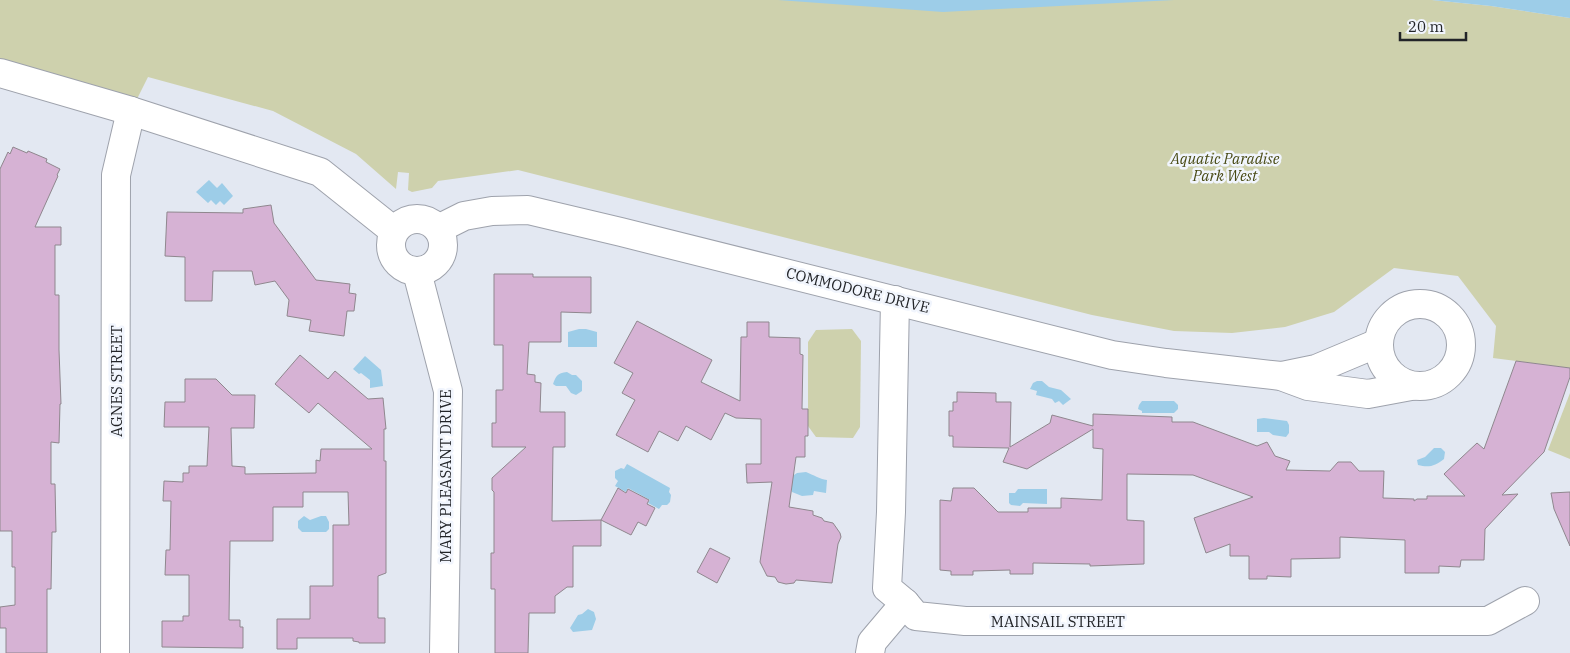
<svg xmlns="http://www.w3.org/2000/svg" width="1570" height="653" font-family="'IBM Plex Serif',serif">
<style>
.green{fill:#ced1ad}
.water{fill:#9dcde8}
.building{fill:#d6b2d4;stroke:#8f878e}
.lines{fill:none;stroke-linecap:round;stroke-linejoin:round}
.minor-casing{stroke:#9ea2ac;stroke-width:30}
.minor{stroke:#fff;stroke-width:28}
.labels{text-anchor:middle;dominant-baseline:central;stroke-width:5;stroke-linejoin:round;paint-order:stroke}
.park-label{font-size:15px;font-style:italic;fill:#484a14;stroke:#f1f5fd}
.street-label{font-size:15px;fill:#222428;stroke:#f1f5fd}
</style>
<rect width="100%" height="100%" fill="#e3e8f2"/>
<g class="green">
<polygon points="0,0 1432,0 1491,6 1570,18 1570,368 1493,358 1496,326 1458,276 1394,268 1334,312 1285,327 1232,333 1174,331 1092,315 518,170 438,181 432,188 412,192 408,190 409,173 398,172 396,189 356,154 273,111 148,77 131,111 0,73"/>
<polygon points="852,329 861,341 860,427 853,438 816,437 808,426 808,342 816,330"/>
<polygon points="1570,393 1570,459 1548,450"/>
</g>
<g class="water">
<polygon points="778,0 1174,0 943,12"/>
<polygon points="1432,0 1570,0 1570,18 1491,6"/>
<polygon points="209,180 217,188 222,183 233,196 224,205 220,201 216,205 211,200 208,203 196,192"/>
<polygon points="579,329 586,329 597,332 597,347 568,347 568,332"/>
<polygon points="365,356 381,370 383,386 370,388 370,380 361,373 359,374 353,369"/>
<path d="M567,372l5,3h4l6,6v10l-6,4 -5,-2 -5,-7h-10l-3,-2c3,-8 4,-11 14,-12z"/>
<polygon points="1037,381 1042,381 1049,387 1061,390 1071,399 1063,405 1059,401 1055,403 1052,399 1036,395 1037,391 1030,389 1033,383"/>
<polygon points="1142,401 1174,401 1178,405 1178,409 1174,413 1142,413 1142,411 1138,409 1139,405"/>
<polygon points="1264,418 1287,421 1289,425 1289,433 1286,437 1273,435 1269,432 1257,432 1257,419"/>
<path d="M1434,448h7l4,4 -1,7c-9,7 -15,9 -26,6l-1,-5 8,-3z"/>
<polygon points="627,464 670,488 669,492 671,495 670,502 667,505 662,505 659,509 648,503 650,500 628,488 626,492 615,486 618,481 615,478 615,471 621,468 624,469"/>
<path d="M806,472c8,3 13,7 21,8l-1,13 -12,-2 -1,4 -11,1 -10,-4v-5l-13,-2 18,-12z"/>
<polygon points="1018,489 1047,489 1047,504 1023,503 1020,506 1011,505 1009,503 1009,493 1015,493"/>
<polygon points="304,516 310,520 321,516 326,516 329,522 329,529 326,532 302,532 298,528 298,521"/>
<polygon points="588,609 594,612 596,619 592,630 573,632 570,628 578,615 582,614"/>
</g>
<g class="building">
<polygon points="13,147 27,153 28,151 47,159 46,162 60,169 57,175 58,176 35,227 61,227 61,245 55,245 55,295 59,295 59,350 61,404 60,404 59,443 51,442 51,484 55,484 56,532 52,532 51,589 47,589 47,653 6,653 6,628 0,628 0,607 15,605 15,567 12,567 12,531 0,531 0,169 8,152 10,154"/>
<polygon points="271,205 274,223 316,280 350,284 349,293 356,294 354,311 347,311 344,336 309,331 311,320 287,316 289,300 275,281 255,285 252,271 213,271 212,301 185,301 185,257 165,256 167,212 243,213 243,209"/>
<polygon points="494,274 533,274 533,277 591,277 591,313 561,312 561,342 529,342 527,374 535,375 535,382 541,383 540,412 565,412 565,447 553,447 552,521 601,520 601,546 573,546 573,587 567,587 555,596 555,613 529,613 528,653 495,653 495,589 491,589 491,553 494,553 494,492 492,490 492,478 526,447 492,447 492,423 496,423 496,390 503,390 503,345 494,345"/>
<polygon points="637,321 712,360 701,382 740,401 741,337 747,337 747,322 769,322 769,337 800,338 800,354 803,355 802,409 808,409 808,436 805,436 805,457 796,457 789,507 813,511 813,515 822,518 824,521 833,523 840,533 841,537 838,544 832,583 796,580 794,583 786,584 778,582 775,577 767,576 760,562 772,482 747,483 746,464 761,464 761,419 736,418 725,413 711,440 686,426 678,441 659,431 648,452 616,435 635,400 622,393 633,373 614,363"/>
<polygon points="300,355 328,379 335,371 368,399 383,398 386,429 384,429 384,461 386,461 386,573 378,576 378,618 385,618 385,643 359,643 359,642 353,641 353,638 297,638 297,649 277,649 277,619 310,619 310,586 333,586 333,525 349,525 348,492 303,492 303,507 273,507 273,541 230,541 229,620 240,620 240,627 243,627 243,648 162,647 162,621 183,621 183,616 189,616 189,575 165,575 166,550 170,550 171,501 163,501 164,481 183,482 183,473 189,473 189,466 207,466 209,427 164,427 165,402 185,402 185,379 216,379 232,395 255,395 254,428 231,428 232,466 245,467 245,474 316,473 316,460 320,461 321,449 372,449 318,403 309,413 275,384"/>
<polygon points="1516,361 1570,368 1570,377 1544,452 1502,495 1518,494 1485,529 1484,560 1461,560 1460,567 1439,566 1439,573 1405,573 1405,540 1340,537 1340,558 1291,559 1291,577 1267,576 1267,579 1249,579 1249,556 1230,556 1230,544 1206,553 1194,518 1253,497 1193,475 1127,474 1127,520 1144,521 1144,564 1090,566 1090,564 1033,563 1033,574 1010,574 1010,570 973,571 973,575 951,575 951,571 940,570 940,500 951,501 953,488 974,488 998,512 1028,512 1028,508 1061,508 1061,498 1102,500 1103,449 1093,448 1093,429 1027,469 1003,462 1009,448 953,447 953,436 949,436 949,411 953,411 953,402 957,402 957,392 996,393 996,402 1011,402 1010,447 1050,423 1052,415 1093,426 1093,414 1172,417 1172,422 1193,422 1257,446 1267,442 1275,456 1290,461 1286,470 1330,471 1338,462 1351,462 1359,471 1384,471 1383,498 1414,499 1414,501 1417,499 1427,499 1427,496 1465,496 1444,474 1477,443 1484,449"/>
<polygon points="618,488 626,493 628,489 649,500 647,504 655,508 646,526 638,522 631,535 601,520"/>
<polygon points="1570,492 1570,546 1554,509 1551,493"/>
<polygon points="710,548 730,558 717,583 697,572"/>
</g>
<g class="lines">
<defs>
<g id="minor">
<polyline points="0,73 131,111 320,172 394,231"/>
<circle cx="417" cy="245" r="26"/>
<polyline points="438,229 464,216 492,211 528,210 621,232 1112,355 1166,363 1281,376 1308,386 1368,394 1411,386"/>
<polyline points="417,272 448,391 444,653"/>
<polyline points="895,300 891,512 887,588 905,603 916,616 965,621 1488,621 1525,601"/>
<circle cx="1420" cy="345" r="41"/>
<polyline points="1282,376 1316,369 1378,343"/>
<polyline points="115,653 116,175 131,111"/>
<polyline points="870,653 872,642 905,603"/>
</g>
</defs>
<use href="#minor" class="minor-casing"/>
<use href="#minor" class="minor"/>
</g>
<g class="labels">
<g class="park-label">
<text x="1225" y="158">Aquatic Paradise<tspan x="1225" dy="17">Park West</tspan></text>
</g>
<g class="street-label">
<text transform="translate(858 290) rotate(14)">COMMODORE DRIVE</text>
<text transform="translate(116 381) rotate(-90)">AGNES STREET</text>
<text transform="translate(445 476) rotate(-90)">MARY PLEASANT DRIVE</text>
<text x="1058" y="621">MAINSAIL STREET</text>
</g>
</g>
<path d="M1400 32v8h66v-8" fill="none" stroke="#222428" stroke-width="2.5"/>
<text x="1408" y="32" font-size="15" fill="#222428" stroke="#f1f5fd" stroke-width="4" paint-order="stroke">20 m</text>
</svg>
